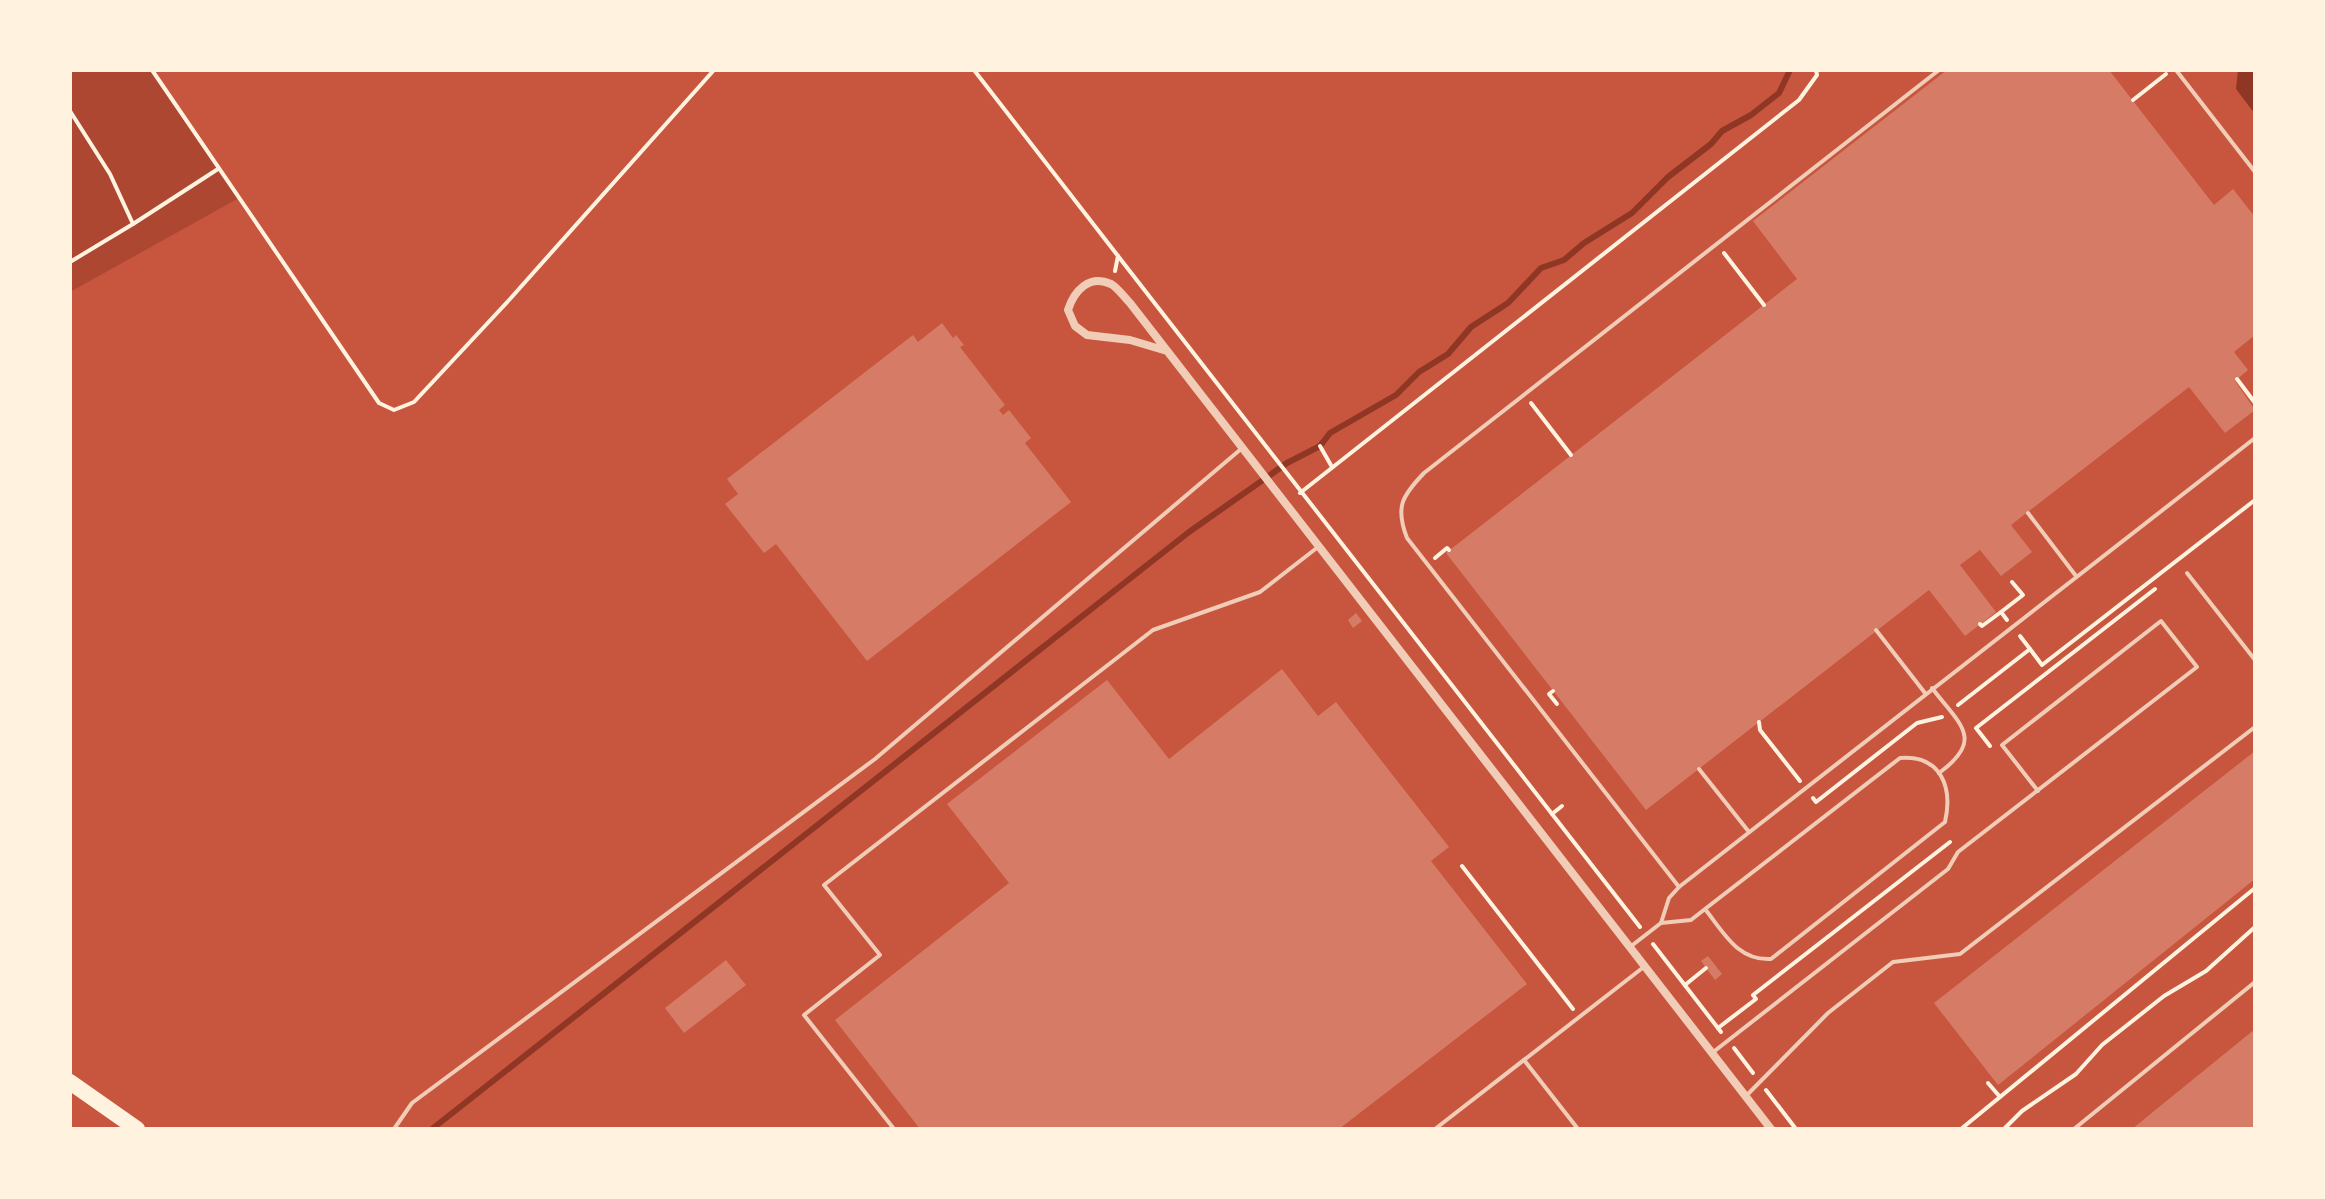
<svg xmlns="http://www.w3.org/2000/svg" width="2325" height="1199" font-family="Lato,sans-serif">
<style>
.green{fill:#ae4732}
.water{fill:#8f3625}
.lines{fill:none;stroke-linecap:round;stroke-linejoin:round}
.stream{stroke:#8f3625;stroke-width:6}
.building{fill:#d67c66}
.path{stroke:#fff3e0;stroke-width:4}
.service{stroke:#f1ccb7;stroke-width:4}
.minor{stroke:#f1ccb7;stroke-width:8}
.motorway{stroke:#fff3e0;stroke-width:16}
</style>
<rect width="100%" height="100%" fill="#c8553d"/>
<polygon class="green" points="70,70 155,70 239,198 70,292"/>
<polygon class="water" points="2238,70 2255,70 2255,114 2236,89"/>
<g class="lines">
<polyline class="stream" points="432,1129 1189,532 1287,463 1320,446 1330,433 1396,395 1419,372 1448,354 1471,327 1508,303 1541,268 1564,260 1584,243 1632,213 1668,177 1711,144 1722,131 1751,115 1779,93 1790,70"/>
</g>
<g class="building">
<polygon points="1947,70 2109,70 2214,205 2233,189 2255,217 2255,335 2234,352 2248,370 2235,381 2255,410 2225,433 2189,387 2011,525 2032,552 2001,576 1980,550 1960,565 1996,612 1965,636 1929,590 1646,810 1446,553 1797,279 1753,221"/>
<polygon points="942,323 953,338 956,335 964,345 960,347 1005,405 999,410 1003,415 1009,410 1031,438 1025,443 1071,502 867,661 776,544 764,553 725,504 738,494 727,479 913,335 918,342"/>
<polygon points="1356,613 1362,621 1353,628 1348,620"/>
<polygon points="1282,669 1318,716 1336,702 1391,773 1449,847 1431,861 1527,984 1339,1129 920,1129 835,1020 1009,883 947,804 1107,680 1169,759"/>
<polygon points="2255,751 2255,879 1998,1085 1934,1003"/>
<polygon points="1708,956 1722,974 1715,980 1701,961"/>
<polygon points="726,960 746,985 684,1033 665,1008"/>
<polygon points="2255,1029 2255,1129 2132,1129"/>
</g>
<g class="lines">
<g class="path">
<polyline points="152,70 379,403 394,410 414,402 510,299 714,70"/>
<polyline points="974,70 1118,256 1115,271"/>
<polyline points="2133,100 2166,74"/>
<polyline points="70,111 110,174 133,224 70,262"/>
<polyline points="133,224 218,169"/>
<polyline points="1724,253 1764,305"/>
<polyline points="1118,256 1640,927"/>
<polyline points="2237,379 2255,403"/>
<polyline points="1531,403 1571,455"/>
<polyline points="1320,446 1332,467"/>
<polyline points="1300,493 1799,100 1817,75 1816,70"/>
<polyline points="1435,558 1447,548 1449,550"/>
<polyline points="2007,620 2001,612 2023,595 2012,582"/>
<polyline points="1980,624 1982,626 2001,612"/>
<polyline points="2030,649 2042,665 2255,500"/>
<polyline points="1553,691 1549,694 1557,704"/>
<polyline points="1958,705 2030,649 2020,636"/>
<polyline points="1759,722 1760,730 1800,781"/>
<polyline points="1990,746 1976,728 2155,589"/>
<polyline points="1813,798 1816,802 1917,723 1942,717"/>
<polyline points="1552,814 1562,806"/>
<polyline points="1462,866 1573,1009"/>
<polyline points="1653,944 1721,1032"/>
<polyline points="1685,985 1706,968"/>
<polyline points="1718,1028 1756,999 1753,995 1950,842"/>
<polyline points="1734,1048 1753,1073"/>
<polyline points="1988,1083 2000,1097"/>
<polyline points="1766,1090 1796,1129"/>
<polyline points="1961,1129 2255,888"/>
<polyline points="2004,1129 2022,1111 2076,1074 2102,1045 2164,996 2206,971 2255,927"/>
</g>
<g class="service">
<polyline points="2176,70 2255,172"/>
<polyline points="2028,513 2076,576"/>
<polyline points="2187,573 2255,660"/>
<polyline points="1876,630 1925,693"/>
<path d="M1932,688c27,36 54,51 7,85"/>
<polyline points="1699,769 1749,832"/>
<path d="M1679,887l-272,-349c-12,-31 -5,-42 17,-65l515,-403"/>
<polyline points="1661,923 1669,898 1679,887 2255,438"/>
<path d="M1630,947l31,-24 30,-3 14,-11 195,-151c41,-3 53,29 45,64l-174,137c-33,2 -47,-26 -66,-50"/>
<polyline points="1712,1053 1948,869 1958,852 2197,667 2161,621 2002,745 2038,791"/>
<polyline points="1524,1060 1578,1129"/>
<polyline points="1746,1096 1828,1013 1893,962 1960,954 2255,727"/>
<polyline points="394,1129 412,1103 875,759 1241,449"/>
<polyline points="894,1129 804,1015 880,955 824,885 1153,630 1260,592 1318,547"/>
<polyline points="1435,1129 1645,966"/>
<polyline points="2074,1129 2255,982"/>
</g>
<path class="minor" d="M1167,351l-37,-11 -43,-5 -12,-9 -7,-16c6,-19 21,-36 43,-26 7,4 13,13 19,19l641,826"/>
<polyline class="motorway" points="70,1082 137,1129"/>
</g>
<rect width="2325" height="1199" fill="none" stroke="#fff3e0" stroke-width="144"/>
</svg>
